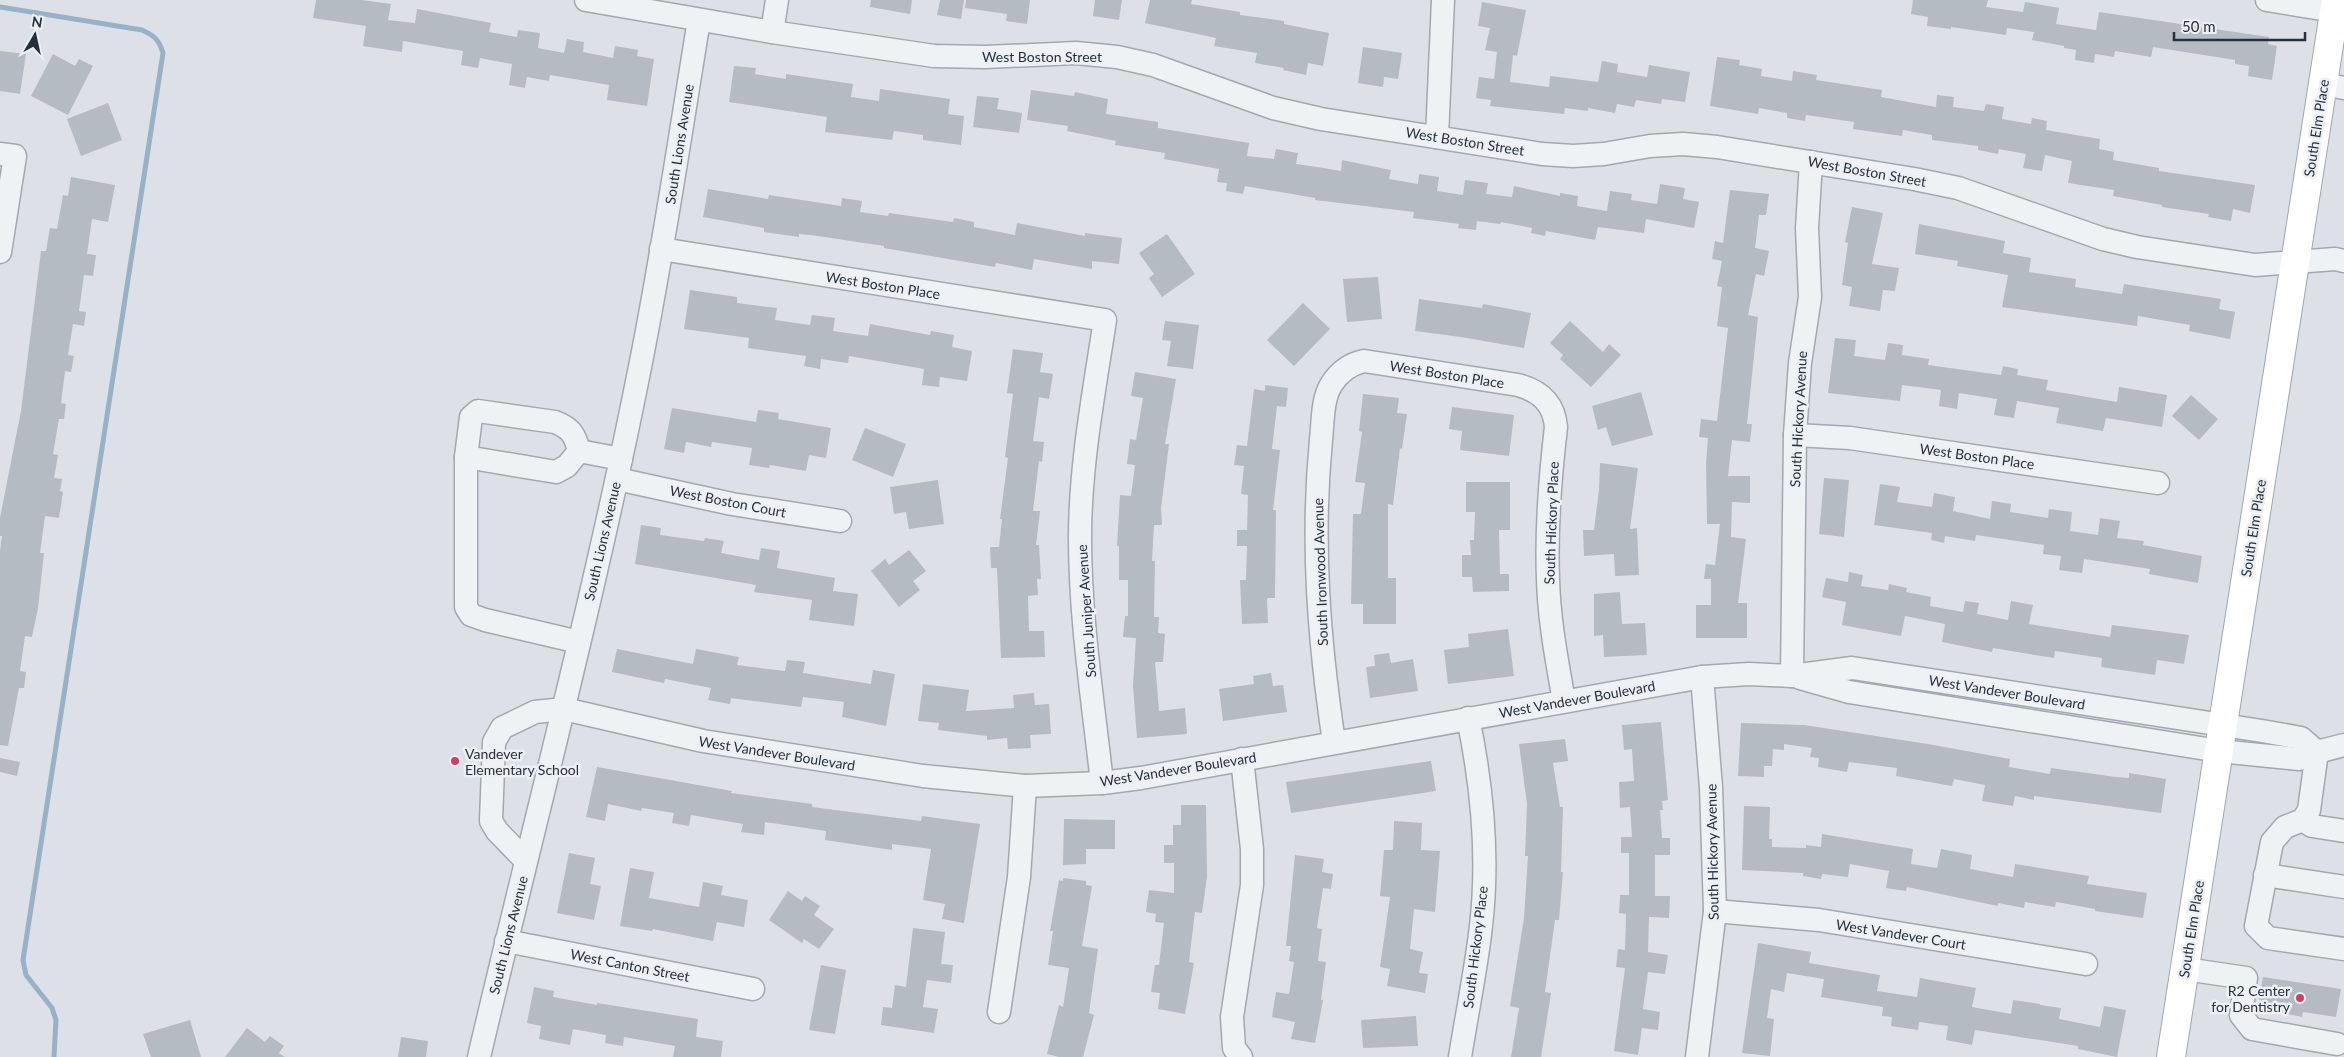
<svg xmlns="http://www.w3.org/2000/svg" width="2344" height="1057" font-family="Lato,sans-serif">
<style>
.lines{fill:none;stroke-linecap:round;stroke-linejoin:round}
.stream{stroke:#97b2c7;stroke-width:5}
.building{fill:#b4bbc3}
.minor-casing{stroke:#a2a8b1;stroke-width:25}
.major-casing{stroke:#9ca7b2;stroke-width:30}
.minor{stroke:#eff2f5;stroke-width:22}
.major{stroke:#fff;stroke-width:28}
.poi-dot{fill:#cd4061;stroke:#ecf0f4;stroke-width:2}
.labels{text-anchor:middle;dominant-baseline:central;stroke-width:5;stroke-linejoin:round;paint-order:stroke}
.street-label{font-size:14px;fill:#26303d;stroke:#ecf0f4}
.poi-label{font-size:14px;fill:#26303d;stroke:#ecf0f4;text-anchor:start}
</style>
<rect width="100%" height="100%" fill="#dde1e7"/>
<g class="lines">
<path class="stream" d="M0,7l142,23c13,6 17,10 21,23l-140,907 3,15 26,33 4,12 -2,37"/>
</g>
<g class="building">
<polygon points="316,0 362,0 391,4 388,20 415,23 417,9 491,23 489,32 517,37 518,30 540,33 538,48 564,53 567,39 584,42 583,52 613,58 615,46 638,50 637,56 654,59 647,106 607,100 609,85 550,75 549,81 527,77 525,88 509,85 512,64 480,58 478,68 461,65 463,51 403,41 402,52 363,46 366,26 313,18"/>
<polygon points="871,0 912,0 910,14 870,7"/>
<polygon points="940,0 964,0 961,19 937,15"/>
<polygon points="966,0 1030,0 1027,24 1006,21 1007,14 965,8"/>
<polygon points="1095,0 1122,0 1119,20 1093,16"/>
<polygon points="1150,0 1192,0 1191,4 1240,12 1240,15 1284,21 1284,24 1329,33 1323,66 1308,63 1306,75 1283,70 1284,68 1255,63 1257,53 1214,46 1216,38 1145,23"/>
<polygon points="1913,0 1988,0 1986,7 2023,12 2025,2 2059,8 2056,24 2096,30 2099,12 2269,37 2268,44 2277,46 2272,80 2248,76 2249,66 2235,64 2235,60 2153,47 2151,57 2115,51 2114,57 2095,54 2094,63 2075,60 2076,50 2064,48 2064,46 2032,40 2034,32 2007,28 2006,35 1951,27 1951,29 1927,26 1928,17 1911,14"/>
<polygon points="1482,2 1526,10 1517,56 1513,55 1510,82 1549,87 1550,76 1598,82 1602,61 1618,64 1617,72 1647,77 1649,65 1690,72 1685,102 1662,99 1661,104 1636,100 1634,107 1617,104 1615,113 1588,108 1588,111 1565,108 1564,114 1490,106 1491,100 1476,98 1479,77 1494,79 1497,52 1485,50 1490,28 1478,26"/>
<polygon points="1363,47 1402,53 1398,79 1384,77 1383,87 1358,83"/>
<polygon points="0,51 26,54 20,94 0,91"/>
<polygon points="53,54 75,66 79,59 93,66 68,115 31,96"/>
<polygon points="1717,57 1740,60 1739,65 1762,69 1761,76 1792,81 1793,71 1817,75 1816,80 1882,90 1881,97 1936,107 1937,95 1954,97 1953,107 1984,111 1986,104 2004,107 2002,119 2031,124 2032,118 2047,121 2046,130 2100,139 2099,149 2114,152 2113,160 2159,168 2159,171 2255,185 2250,213 2233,209 2231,221 2208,217 2209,214 2162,207 2162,205 2113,196 2114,190 2068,183 2072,161 2045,155 2042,171 2023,168 2026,154 1999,149 1998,154 1978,150 1978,146 1932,140 1932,135 1903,130 1902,136 1853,129 1854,122 1806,115 1805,121 1787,118 1787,113 1759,108 1758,114 1710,106"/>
<polygon points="734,66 756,68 755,74 786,79 786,74 853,84 851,97 879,101 880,89 950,99 948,114 964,116 961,145 923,140 923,135 894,131 892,140 825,132 827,117 729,102"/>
<polygon points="1031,90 1074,96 1075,92 1108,99 1106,114 1158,122 1158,128 1249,143 1247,156 1274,159 1276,149 1298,153 1296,164 1317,167 1341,171 1342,160 1391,170 1389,179 1418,184 1419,174 1439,177 1437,191 1463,195 1465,180 1488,183 1486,194 1512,197 1514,186 1560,196 1560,193 1578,196 1577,206 1607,211 1610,191 1632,194 1631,200 1657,204 1660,184 1685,188 1683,199 1699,202 1694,228 1646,219 1644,233 1598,227 1595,240 1546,231 1545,236 1531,233 1532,228 1501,222 1500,224 1477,221 1476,230 1458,228 1459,224 1413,218 1414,212 1315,200 1315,198 1245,186 1243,194 1226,191 1227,183 1217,182 1219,169 1164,159 1165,153 1115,145 1116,141 1067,131 1068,126 1027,120"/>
<polygon points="977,96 999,98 997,109 1022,113 1019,133 973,127"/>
<polygon points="108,103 122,140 81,156 67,119"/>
<polygon points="71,177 115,185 108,222 92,219 87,254 96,255 93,276 84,275 79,311 86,312 84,326 73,324 68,355 74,356 71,372 65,371 61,403 66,404 64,419 59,419 53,454 58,455 54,478 62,479 60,491 63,492 59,518 45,516 40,553 44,553 38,608 32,637 25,636 20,671 26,672 24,688 19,688 8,746 0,745 0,551 2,536 0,536 0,518 21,411 41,251 46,251 50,228 57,229 63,195 68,196"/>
<polygon points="708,189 768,199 769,195 841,206 842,198 862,201 860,212 888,216 889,213 953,222 954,218 974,222 974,227 1015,235 1017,223 1085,236 1085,233 1122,238 1119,264 1092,261 1092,269 1034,259 1032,270 996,263 995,267 884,248 884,246 811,235 799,234 799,237 764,232 764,228 703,217"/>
<polygon points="1730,190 1769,194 1766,215 1759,215 1755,248 1769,251 1764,276 1756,274 1748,315 1758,317 1747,424 1752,424 1750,442 1732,440 1728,476 1750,476 1750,503 1732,502 1731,537 1746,539 1738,603 1747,603 1747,638 1696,638 1696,605 1711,605 1711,579 1704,579 1706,564 1715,565 1720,524 1707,524 1706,464 1708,438 1699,437 1701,419 1717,421 1728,328 1717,326 1722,287 1717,286 1722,261 1712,259 1715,241 1723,243"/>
<polygon points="1852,207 1883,213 1872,264 1899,268 1895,291 1883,290 1880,311 1849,306 1852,287 1842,285 1848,243 1845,242"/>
<polygon points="1919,224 2005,241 2003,253 2031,258 2029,272 2076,279 2075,287 2122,294 2124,284 2221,299 2219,309 2235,312 2230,339 2189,331 2190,325 2138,316 2137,326 2002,307 2008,275 1957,266 1958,261 1915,254"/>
<polygon points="1167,234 1195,274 1162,297 1149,278 1154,274 1139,253"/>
<polygon points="1378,277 1382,319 1347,322 1343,279"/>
<polygon points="690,290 737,297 737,303 777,308 775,320 810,325 812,315 835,318 833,331 868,336 870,324 930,335 931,331 954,335 952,347 972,351 967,381 940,377 939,387 922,385 924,369 849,356 848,363 821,359 820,369 804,366 806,356 748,348 749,338 684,329"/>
<polygon points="1419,299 1482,308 1483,304 1531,313 1524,348 1461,337 1415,331"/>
<polygon points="1303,303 1330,329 1294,366 1267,340"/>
<polygon points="1165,321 1199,325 1193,369 1167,366 1171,341 1162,340"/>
<polygon points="1570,321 1603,352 1609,344 1621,355 1591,387 1560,359 1563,355 1550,343"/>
<polygon points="1835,338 1856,340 1854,356 1885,360 1888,343 1903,345 1902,355 1929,359 1928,365 2001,375 2003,366 2018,369 2017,375 2048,380 2046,390 2117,402 2119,387 2167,395 2162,427 2106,418 2103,431 2056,423 2059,408 2017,401 2014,418 1994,415 1997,399 1959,393 1957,409 1939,406 1941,390 1902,385 1900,401 1828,393"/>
<polygon points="1013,349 1043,353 1040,372 1053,374 1049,399 1039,397 1033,441 1044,442 1042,462 1039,461 1033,511 1040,511 1036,545 1039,545 1041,579 1037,579 1038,595 1028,596 1029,631 1044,631 1045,657 1001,658 997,568 991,568 990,547 999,547 1002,519 1000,519 1008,458 1005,457 1013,394 1007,393"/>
<polygon points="1135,372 1176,379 1165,444 1169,444 1161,508 1162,525 1154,525 1152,561 1155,561 1154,617 1159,617 1158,633 1165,634 1163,662 1155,662 1159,711 1185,708 1187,734 1137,738 1133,686 1136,638 1123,637 1125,616 1128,616 1128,580 1119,580 1119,546 1117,546 1120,495 1131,496 1135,465 1127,464 1130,439 1136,440 1143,398 1131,396"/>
<polygon points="1265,385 1288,388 1286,407 1277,406 1272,449 1280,450 1273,510 1276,510 1275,598 1267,598 1268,623 1242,624 1240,580 1246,580 1247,546 1237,546 1237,530 1247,530 1248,495 1241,494 1244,466 1234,465 1237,445 1247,446 1254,389 1265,391"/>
<polygon points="1641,392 1653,435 1612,446 1606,427 1598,430 1592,406"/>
<polygon points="1363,394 1399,398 1397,413 1407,414 1402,449 1400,448 1393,505 1388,504 1388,578 1396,578 1396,624 1363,624 1363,604 1351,604 1353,514 1361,514 1365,483 1355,482 1362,432 1359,431"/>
<polygon points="2191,395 2218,419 2199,440 2172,416"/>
<polygon points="1452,407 1514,415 1509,456 1460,450 1462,431 1449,429"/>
<polygon points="672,408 756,422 758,410 779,413 778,419 831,428 826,458 809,455 806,471 770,465 769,468 749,465 752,448 712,442 711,447 686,442 684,453 664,449"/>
<polygon points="865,428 906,444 893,477 852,460"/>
<polygon points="1600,463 1638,468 1630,529 1637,528 1639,575 1615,576 1614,554 1584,556 1583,530 1594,530 1599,490"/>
<polygon points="1824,478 1849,480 1844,537 1819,534"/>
<polygon points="938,480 944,524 909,529 906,512 894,514 890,487"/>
<polygon points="1466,482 1510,482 1510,530 1499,530 1500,574 1509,574 1509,591 1473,592 1472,577 1462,577 1462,555 1471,555 1470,540 1474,540 1475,512 1466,512"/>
<polygon points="1880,484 1900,487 1897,502 1932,507 1934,493 1955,497 1953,511 1990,519 1992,501 2011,504 2010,512 2048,518 2049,509 2072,512 2070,531 2098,535 2100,518 2120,521 2117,538 2144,541 2143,545 2202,556 2198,583 2149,574 2150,569 2084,559 2082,573 2059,570 2061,556 2043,554 2044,545 1976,535 1975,541 1945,536 1944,543 1931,540 1932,533 1874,525"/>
<polygon points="641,525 661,528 660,535 704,541 705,538 724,541 721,553 759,560 761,548 780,551 777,568 835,578 833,591 858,594 854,626 809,620 812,600 754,592 756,585 635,564"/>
<polygon points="909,550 926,571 913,581 920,590 899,607 871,571 885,559 889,565"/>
<polygon points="1849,572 1863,575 1861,586 1888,590 1889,584 1907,588 1906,592 1931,597 1930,606 1963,612 1965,601 1979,603 1977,614 2008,620 2011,601 2033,605 2029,624 2110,637 2112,625 2189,635 2184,664 2157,660 2155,675 2101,667 2102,658 2055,651 2054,658 1993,648 1992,652 1942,642 1945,624 1905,616 1901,636 1842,625 1846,602 1822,597 1826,578 1848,582"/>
<polygon points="1620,592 1622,624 1645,623 1647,655 1604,657 1603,635 1594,636 1594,594"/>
<polygon points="1508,629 1514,676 1448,684 1444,650 1469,647 1468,634"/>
<polygon points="617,649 693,664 696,649 739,657 737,665 785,671 787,660 805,662 803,673 871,684 873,670 895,674 886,726 842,717 844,702 803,697 801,707 731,698 730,704 708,700 711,688 665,679 664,683 612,672"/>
<polygon points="1389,653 1391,663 1413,659 1418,691 1370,698 1366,667 1375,666 1374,655"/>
<polygon points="1271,673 1273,686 1283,685 1287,712 1223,721 1219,689 1254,684 1253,676"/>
<polygon points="923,684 969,690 966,711 1014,708 1013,695 1034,693 1035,705 1049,704 1051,734 1030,735 1031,748 1008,749 1007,738 987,740 987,736 938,730 939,723 918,721"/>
<polygon points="1661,722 1668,800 1662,801 1663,810 1660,810 1662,838 1670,838 1670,855 1655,855 1655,896 1670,896 1669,918 1649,917 1648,952 1668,955 1665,974 1648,972 1643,1009 1660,1012 1658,1030 1642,1028 1638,1055 1614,1051 1625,968 1616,967 1618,949 1625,950 1626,914 1619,913 1620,895 1629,895 1629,853 1621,853 1621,837 1632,837 1630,807 1620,808 1619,782 1634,781 1632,749 1624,750 1622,725"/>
<polygon points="1741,723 1804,725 1928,744 2010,759 2009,767 2050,774 2051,768 2116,777 2129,778 2129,773 2166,779 2161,813 2034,796 2034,800 2015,796 2013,806 1982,801 1985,785 1954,779 1952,786 1896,776 1897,768 1849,762 1847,772 1818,767 1819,758 1810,757 1812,748 1784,744 1784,750 1773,749 1772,766 1764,766 1764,777 1738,776"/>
<polygon points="1565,739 1568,761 1553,763 1560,807 1563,807 1561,872 1563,872 1559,920 1555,920 1545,992 1551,993 1541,1057 1511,1057 1519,1008 1510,1006 1524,918 1528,856 1525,856 1527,804 1519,744"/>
<polygon points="0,758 20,762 17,776 0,772"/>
<polygon points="1431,761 1436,791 1291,813 1286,782"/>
<polygon points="597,767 732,791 731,793 812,804 812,807 921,821 922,816 980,824 964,923 942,919 945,904 923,900 931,849 892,844 892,850 825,840 826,831 765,822 764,835 741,832 743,824 691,815 689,826 672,823 674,813 642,808 641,811 608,804 605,821 586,817"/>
<polygon points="1181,805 1206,805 1207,877 1202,913 1195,912 1189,962 1194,963 1185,1014 1158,1009 1160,993 1151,992 1155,965 1159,965 1164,923 1155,922 1156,914 1146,912 1149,890 1174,893 1174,863 1164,863 1164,845 1173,845 1173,825 1181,825"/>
<polygon points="1744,806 1770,807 1769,839 1772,839 1772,847 1806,848 1806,845 1821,847 1822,834 1913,849 1911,864 1937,868 1941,849 1972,855 1970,869 2013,877 2015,864 2089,876 2087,884 2147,893 2143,918 2095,911 2095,909 2056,902 2055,907 2025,902 2024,908 1998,903 1998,906 1907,887 1906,891 1886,888 1889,871 1850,864 1848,877 1822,874 1821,879 1803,876 1803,873 1742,870"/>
<polygon points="1064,819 1115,820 1115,849 1086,849 1086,864 1063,865"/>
<polygon points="1394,821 1422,823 1421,850 1440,851 1435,912 1414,909 1410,949 1423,952 1419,973 1428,974 1425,993 1387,986 1390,969 1380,967 1390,897 1380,896 1384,850 1393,850"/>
<polygon points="569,853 595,858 590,884 601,886 594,920 557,913"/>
<polygon points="1295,855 1324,859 1322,872 1333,874 1331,889 1323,888 1317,928 1322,929 1318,961 1326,962 1321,1000 1323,1000 1315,1043 1291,1039 1295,1022 1272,1017 1276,992 1289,994 1294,962 1289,961 1291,946 1286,946"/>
<polygon points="630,868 654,872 649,898 699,907 703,882 723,886 721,895 748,900 744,927 717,922 713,941 653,929 652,931 620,926"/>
<polygon points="1063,878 1086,881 1086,885 1092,886 1082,946 1098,949 1089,1013 1094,1015 1083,1057 1059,1057 1047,1054 1059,1005 1063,1007 1069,968 1048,965 1053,931 1050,931 1059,880 1063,881"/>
<polygon points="788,891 802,901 805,896 820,906 814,915 834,929 819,949 804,939 802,943 769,920"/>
<polygon points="913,928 945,932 941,964 953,965 951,983 927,980 923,1007 938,1009 934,1033 881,1025 883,1007 892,1008 895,985 906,987"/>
<polygon points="1758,943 1811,952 1809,963 1880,975 1877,991 1917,997 1920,978 1942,982 1976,988 1972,1007 2011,1014 2013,1000 2040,1004 2040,1005 2061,1008 2059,1019 2100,1027 2104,1006 2126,1010 2117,1057 2078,1049 2078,1046 1975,1030 1972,1045 1946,1040 1948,1026 1919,1022 1918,1030 1891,1026 1892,1017 1882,1016 1883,1007 1821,997 1824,979 1787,973 1784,992 1771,989 1767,1018 1774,1019 1770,1056 1742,1053"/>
<polygon points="821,965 846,970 835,1034 809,1030"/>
<polygon points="2263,977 2341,989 2336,1017 2303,1012 2302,1017 2258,1008"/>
<polygon points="534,987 554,991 553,997 597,1005 597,1003 698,1019 696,1037 723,1041 721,1057 673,1057 675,1046 624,1037 623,1046 605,1043 606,1035 573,1029 570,1045 539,1039 541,1026 527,1023"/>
<polygon points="1416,1016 1418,1046 1363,1048 1361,1020"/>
<polygon points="190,1020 201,1057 151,1057 143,1034"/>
<polygon points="247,1028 265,1042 270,1036 284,1046 279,1053 285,1057 225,1057"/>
<polygon points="401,1037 428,1041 426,1057 398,1057"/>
</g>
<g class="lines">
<defs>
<g id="minor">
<polyline points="586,0 772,32 934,56 985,57 1076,53 1117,57 1153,65 1273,108 1321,119 1542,154 1573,156 1604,154 1650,146 1683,144 1717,147 1914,179 1958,188 2103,239 2137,247 2255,265 2335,259 2344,261"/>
<polyline points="2267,0 2334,11"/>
<polyline points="772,32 777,0"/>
<polyline points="2323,84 2344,88"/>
<polyline points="1437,137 1443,0"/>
<polyline points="0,154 15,156 0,252"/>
<path d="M661,249l444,71c-11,72 -25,145 -25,218 0,82 13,163 22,245"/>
<polyline points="1795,435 1850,438 2158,483"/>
<path d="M579,451l-12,15 -11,6 -90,-15 5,-40 7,-6 77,11c16,6 20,13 24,29l42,8"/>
<polyline points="466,457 466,607 471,615 485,620 579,642"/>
<polyline points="617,479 732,504 840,521"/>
<polyline points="1792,676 1795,435 1800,363 1810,297 1807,228 1811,162"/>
<polyline points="1800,678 1849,692 2219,751 2299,759 2317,752 2344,745"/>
<path d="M1334,742c-15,-100 -23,-200 -13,-302 2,-18 1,-40 10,-55 8,-13 19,-21 33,-24l154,24c22,6 36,18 38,42 -6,51 -10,101 -8,152 1,41 9,82 16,122"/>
<polyline points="2317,752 2309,810 2303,820 2285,827 2272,842 2256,926 2268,938 2344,949"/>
<polyline points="2303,820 2312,826 2344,831"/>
<polyline points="526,861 497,831 491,821 494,742 502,728 535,712 564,709 703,741 923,776 1025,786 1102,783 1141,778 1702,677 1749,674 1792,676 1852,668 2262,731 2301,738 2317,752"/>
<polyline points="2265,875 2344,887"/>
<polyline points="1715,911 1819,920 2086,964"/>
<polyline points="506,941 753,989"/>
<polyline points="2185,969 2246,978 2241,1015 2252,1029 2337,1044"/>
<polyline points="999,1012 1019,877 1025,786"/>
<path d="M479,1057c54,-230 115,-458 161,-690 23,-115 40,-231 59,-347"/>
<polyline points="1241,1057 1234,1048 1232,1017 1252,885 1252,849 1242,759"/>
<path d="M1460,1057c7,-44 16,-87 21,-131 8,-69 1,-141 -13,-208"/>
<polyline points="1697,1057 1715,911 1711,787 1702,677"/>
</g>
<polyline id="major" points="2171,1057 2336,0"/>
</defs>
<use href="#minor" class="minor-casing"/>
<use href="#major" class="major-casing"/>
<use href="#minor" class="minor"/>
<use href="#major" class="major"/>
</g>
<g class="poi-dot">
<circle cx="455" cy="761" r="5"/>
<circle cx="2300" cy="998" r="5"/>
</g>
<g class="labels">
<g class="street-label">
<text x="1042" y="56">West Boston Street</text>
<text transform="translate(2316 128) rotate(-81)">South Elm Place</text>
<text transform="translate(1465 141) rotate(9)">West Boston Street</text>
<text transform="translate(679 144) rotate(-81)">South Lions Avenue</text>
<text transform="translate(1867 171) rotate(10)">West Boston Street</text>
<text transform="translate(883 285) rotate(9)">West Boston Place</text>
<text transform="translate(1447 374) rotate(9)">West Boston Place</text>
<text transform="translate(1798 419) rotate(-87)">South Hickory Avenue</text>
<text transform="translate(1977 456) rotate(8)">West Boston Place</text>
<text transform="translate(728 501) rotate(11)">West Boston Court</text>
<text transform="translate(1551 523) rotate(-88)">South Hickory Place</text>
<text transform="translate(2253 528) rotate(-81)">South Elm Place</text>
<text transform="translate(602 541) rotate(-77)">South Lions Avenue</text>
<text transform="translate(1320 572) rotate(-92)">South Ironwood Avenue</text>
<text transform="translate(1086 611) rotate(-94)">South Juniper Avenue</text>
<text transform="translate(2007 692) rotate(9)">West Vandever Boulevard</text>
<text transform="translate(1577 699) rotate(-10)">West Vandever Boulevard</text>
<text transform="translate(777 753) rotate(9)">West Vandever Boulevard</text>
<text transform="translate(1178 769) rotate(-9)">West Vandever Boulevard</text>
<text transform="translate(1712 852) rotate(-91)">South Hickory Avenue</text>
<text transform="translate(2191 929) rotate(-81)">South Elm Place</text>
<text transform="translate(1901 934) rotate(9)">West Vandever Court</text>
<text transform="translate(508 935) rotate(-76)">South Lions Avenue</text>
<text transform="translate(1475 947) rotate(-83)">South Hickory Place</text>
<text transform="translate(630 965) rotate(11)">West Canton Street</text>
</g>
<g class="poi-label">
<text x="465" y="753">Vandever<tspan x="465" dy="16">Elementary School</tspan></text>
<text x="2290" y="990" text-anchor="end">R2 Center<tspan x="2290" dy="16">for Dentistry</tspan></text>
</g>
</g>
<g transform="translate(35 35) rotate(9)" stroke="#ecf0f4" stroke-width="4" paint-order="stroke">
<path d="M0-4L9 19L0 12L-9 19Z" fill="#26303d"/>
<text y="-8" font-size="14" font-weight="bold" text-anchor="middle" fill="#26303d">N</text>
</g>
<path d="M2174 32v8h131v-8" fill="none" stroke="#26303d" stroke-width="2.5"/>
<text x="2182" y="32" font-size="15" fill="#26303d" stroke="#ecf0f4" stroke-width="4" paint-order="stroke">50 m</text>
</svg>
